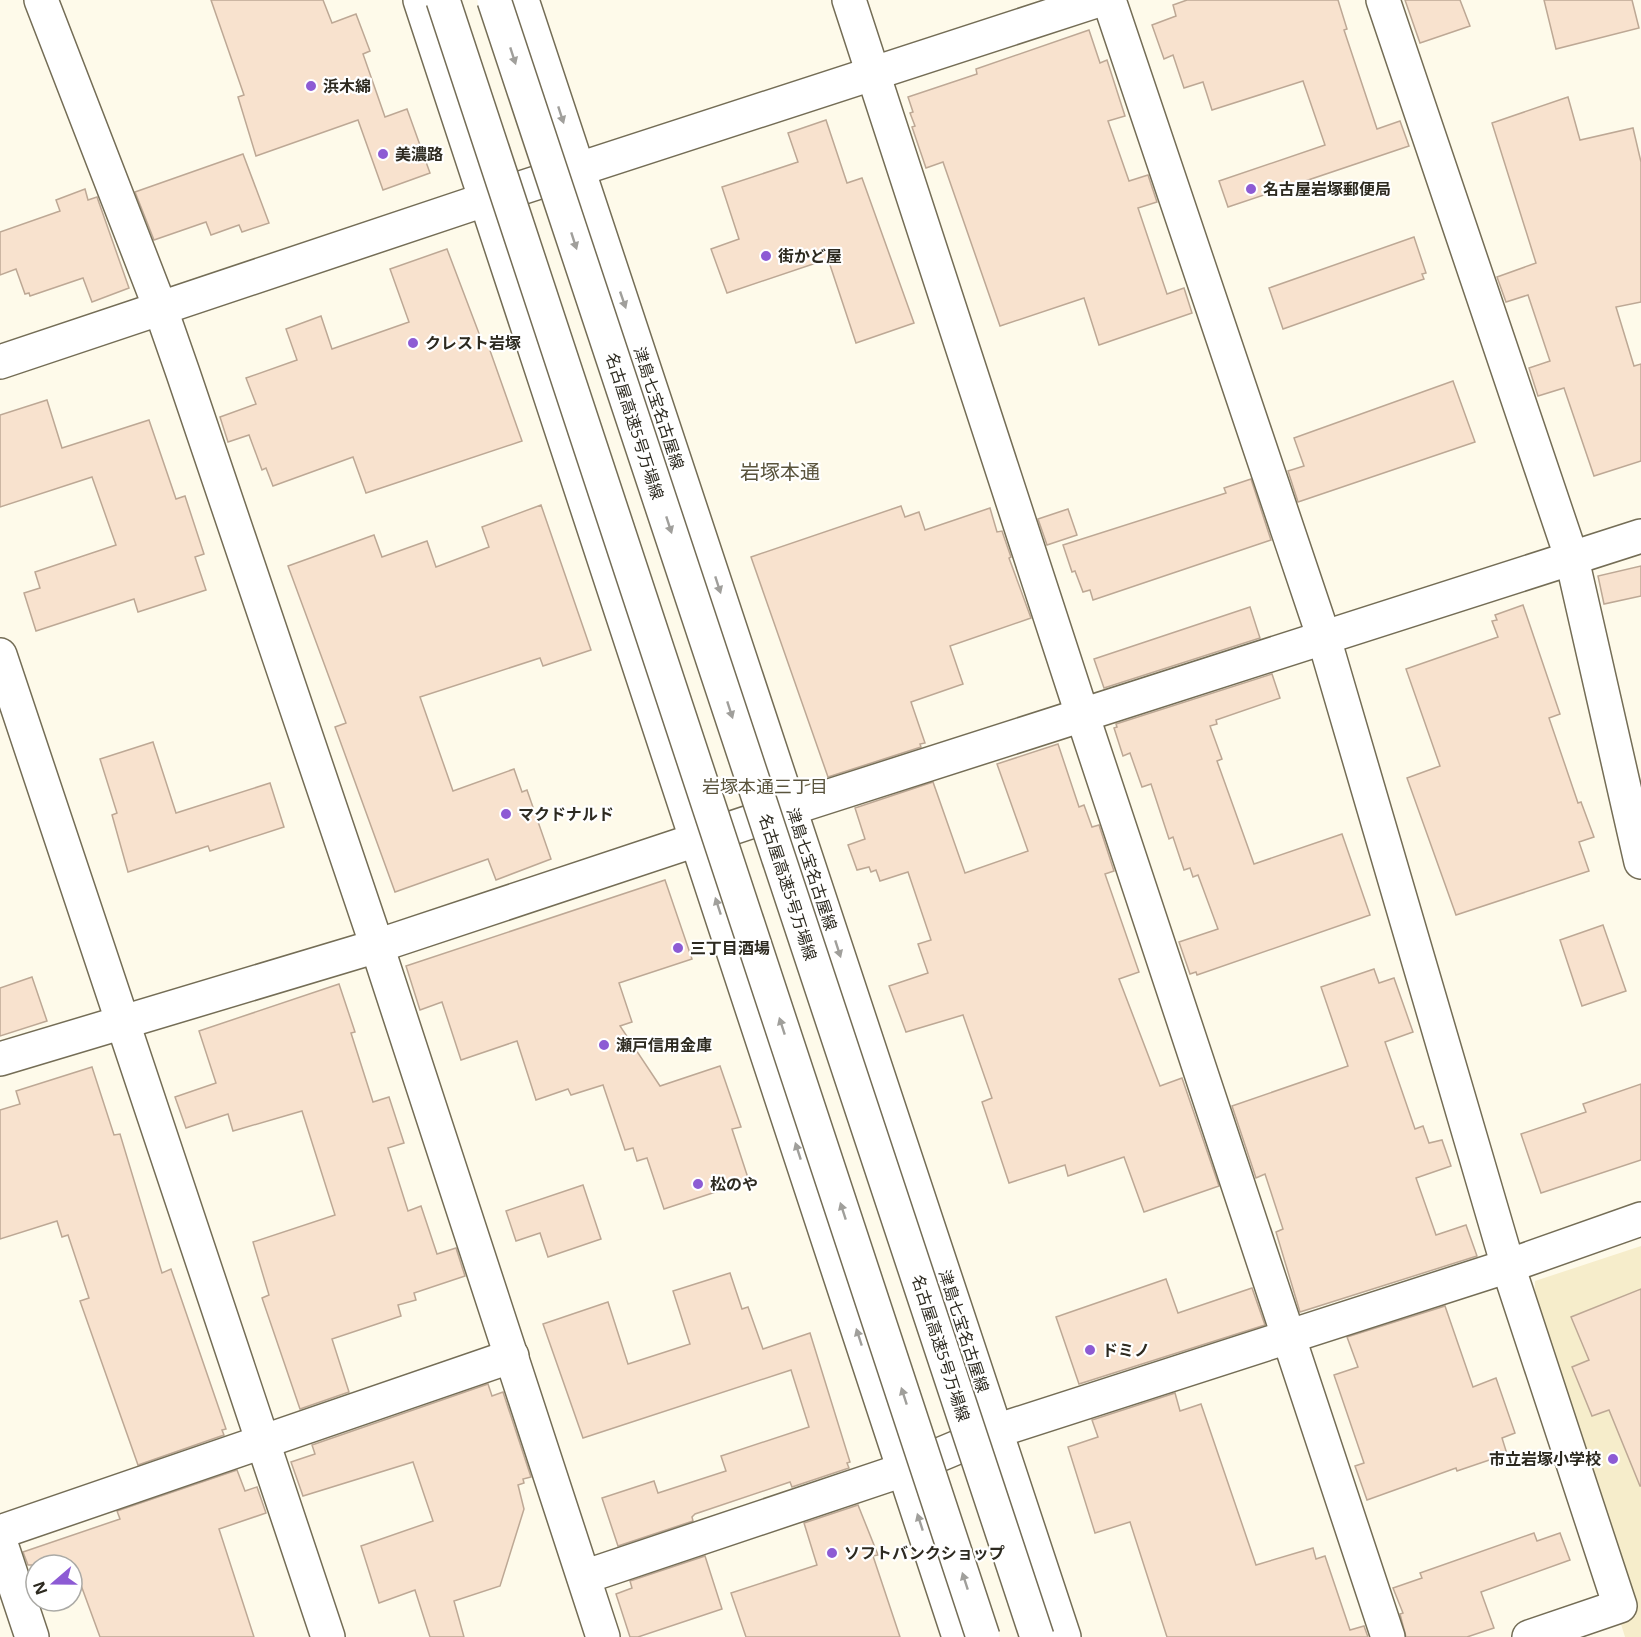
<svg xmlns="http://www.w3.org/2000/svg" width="1641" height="1637" font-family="'Open Sans','Noto Sans JP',sans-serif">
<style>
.built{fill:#f6edcb}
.building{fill:#f8e2ce;stroke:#bda895;stroke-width:1.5}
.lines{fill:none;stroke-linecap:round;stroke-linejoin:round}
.street-casing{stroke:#746d56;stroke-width:36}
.secondary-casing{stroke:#746d56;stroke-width:36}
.street{stroke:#fff;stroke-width:33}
.secondary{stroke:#fff;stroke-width:33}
.highway-bridge-casing{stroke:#746d56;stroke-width:36;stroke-linecap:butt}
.highway-bridge{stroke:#fff;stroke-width:33}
.oneway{fill:#a09f9b}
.poi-dot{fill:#8d5bd4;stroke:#fff;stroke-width:2}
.labels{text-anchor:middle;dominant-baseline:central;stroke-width:4.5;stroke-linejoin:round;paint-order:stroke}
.poi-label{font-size:16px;font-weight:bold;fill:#2d2a20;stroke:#fff;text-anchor:start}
.street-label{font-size:16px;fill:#2d2a20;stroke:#fff}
.neighbourhood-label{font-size:18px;fill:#5a543d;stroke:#fff}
.quarter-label{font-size:20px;fill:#5a543d;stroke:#fff}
</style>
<rect width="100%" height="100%" fill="#fefaea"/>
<polygon class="built" points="1641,1246 1641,1637 1625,1637 1621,1624 1636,1616 1534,1302 1535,1281"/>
<g class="building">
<polygon points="211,0 323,0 332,23 356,14 370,51 363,54 385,117 407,109 430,173 383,190 358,120 256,156 238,97 244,95"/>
<polygon points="1187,0 1338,0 1347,29 1344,30 1377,129 1400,121 1409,146 1228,207 1219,181 1325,145 1303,81 1212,110 1203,82 1184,88 1173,55 1164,59 1152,25 1176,16 1173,5"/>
<polygon points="1405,0 1460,0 1470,26 1420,43"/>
<polygon points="1544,0 1632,0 1639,28 1556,49"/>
<polygon points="1089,30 1100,63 1107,60 1125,116 1108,121 1129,181 1148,175 1157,202 1138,208 1167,294 1184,288 1192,313 1099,345 1084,298 1000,326 943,162 926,168 912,127 915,126 910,113 913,112 908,97 977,74 976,69"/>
<polygon points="1568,97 1580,140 1633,128 1641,162 1641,302 1616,307 1634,366 1641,364 1641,461 1594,476 1564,388 1538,396 1529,368 1550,361 1528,295 1506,302 1497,277 1536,263 1492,123"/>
<polygon points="826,120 847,183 862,178 914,323 856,343 828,259 727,293 711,249 739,239 722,187 798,162 788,133"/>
<polygon points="243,154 269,223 242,232 239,225 211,235 206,222 154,240 135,192"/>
<polygon points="85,189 88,200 97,197 129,288 92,302 83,278 30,296 29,293 25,294 16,269 0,275 0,232 60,211 56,200"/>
<polygon points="1414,237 1426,273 1422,274 1424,279 1283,329 1269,288"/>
<polygon points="447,249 483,344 487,342 522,441 366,493 353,457 273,486 266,468 262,470 249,435 228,442 220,417 256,404 246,378 297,360 286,329 321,316 332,349 409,322 390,269"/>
<polygon points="1453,381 1475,442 1298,502 1288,471 1304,466 1294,438"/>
<polygon points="47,400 62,448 149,420 176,499 185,496 204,554 195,557 206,590 138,612 134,599 36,631 24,593 40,588 35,572 116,545 92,477 0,507 0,415"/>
<polygon points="1251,479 1271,540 1093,600 1090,590 1083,592 1075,571 1072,572 1063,545 1226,493 1224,488"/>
<polygon points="541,505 591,650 543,666 540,658 420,697 453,791 514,769 522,792 527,790 551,859 496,880 488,859 395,892 335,727 346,723 288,566 374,535 382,557 427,541 436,567 489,547 482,527"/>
<polygon points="901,506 905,517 919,512 925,530 990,508 997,532 1002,531 1011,557 1009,558 1031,618 950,646 963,684 911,702 925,743 920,744 921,747 828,777 751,557"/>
<polygon points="1068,509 1077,535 1047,545 1038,519"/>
<polygon points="1641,566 1641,596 1604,604 1598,576"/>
<polygon points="1523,605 1560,714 1549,718 1578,803 1581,802 1594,837 1579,842 1589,871 1456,915 1407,778 1440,766 1406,669 1498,637 1492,621 1497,620 1495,615"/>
<polygon points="1250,607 1260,638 1104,688 1094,659"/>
<polygon points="1272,674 1280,698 1216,720 1217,724 1210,726 1222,759 1217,761 1254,864 1342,834 1370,915 1197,975 1196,972 1190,974 1179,942 1218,929 1198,875 1193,877 1190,868 1184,870 1173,837 1169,839 1151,784 1142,787 1130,753 1123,756 1114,728 1117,727 1116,724"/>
<polygon points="153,742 176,813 270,783 284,827 210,851 208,846 128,872 112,815 117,813 100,759"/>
<polygon points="1058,744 1079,807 1084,805 1092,827 1099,825 1114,871 1105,874 1139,972 1119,979 1160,1086 1182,1078 1219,1186 1144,1212 1124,1157 1068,1176 1065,1165 1009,1183 982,1102 992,1098 963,1015 906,1032 889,986 928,973 918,944 931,940 908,872 880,881 876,870 871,872 869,867 857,870 848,845 865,839 855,808 933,782 965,873 1028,851 997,764"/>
<polygon points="665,880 692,959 619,983 632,1022 620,1026 660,1086 720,1066 741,1127 732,1129 749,1181 664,1209 647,1158 637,1161 633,1148 625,1150 603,1085 571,1095 568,1089 536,1100 517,1041 461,1060 442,1002 420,1010 406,966"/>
<polygon points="1603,925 1626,991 1582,1006 1560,940"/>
<polygon points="1374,969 1379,983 1394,978 1413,1032 1385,1042 1415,1129 1423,1126 1429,1143 1442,1140 1451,1166 1416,1178 1436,1235 1466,1225 1477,1256 1300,1312 1276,1232 1283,1229 1265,1174 1256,1178 1232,1106 1348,1066 1321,987"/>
<polygon points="32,977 47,1021 0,1036 0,988"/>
<polygon points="339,984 355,1032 351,1033 373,1102 389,1097 404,1143 388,1148 408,1211 421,1206 437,1254 456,1248 465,1276 414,1293 416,1300 398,1305 401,1316 332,1339 349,1392 300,1409 262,1298 269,1295 253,1242 335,1215 302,1111 233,1131 228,1114 186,1128 175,1097 216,1083 199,1031"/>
<polygon points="92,1067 114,1135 120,1134 162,1273 171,1269 226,1429 222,1430 224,1435 138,1465 80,1301 89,1298 68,1235 62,1237 57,1221 0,1239 0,1110 20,1104 16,1091"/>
<polygon points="1641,1084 1641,1160 1541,1193 1521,1134 1586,1112 1583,1104"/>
<polygon points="583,1185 601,1239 548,1257 540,1233 516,1241 506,1211"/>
<polygon points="730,1273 742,1309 748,1307 763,1349 810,1333 850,1462 847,1463 849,1468 792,1487 790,1482 695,1514 692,1517 693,1521 618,1546 602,1498 654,1481 658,1493 726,1471 721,1456 809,1427 791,1370 583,1438 543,1324 608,1302 628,1364 690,1344 673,1291"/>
<polygon points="1166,1279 1178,1313 1252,1288 1265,1325 1079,1384 1056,1317"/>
<polygon points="1641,1289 1641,1486 1640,1486 1609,1410 1592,1416 1572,1367 1589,1360 1571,1317"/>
<polygon points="1445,1306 1473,1387 1496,1378 1515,1433 1502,1438 1507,1454 1457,1471 1456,1468 1367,1500 1355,1466 1364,1463 1334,1375 1358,1367 1347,1337"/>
<polygon points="488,1384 492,1396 503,1392 531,1477 523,1479 524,1483 518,1485 524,1509 500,1586 454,1601 464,1637 430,1637 415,1590 379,1603 361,1546 433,1521 413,1462 303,1496 291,1462 315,1454 312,1445"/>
<polygon points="1175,1393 1180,1411 1201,1404 1256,1565 1313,1548 1316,1559 1325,1556 1350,1630 1364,1626 1368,1637 1167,1637 1130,1522 1095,1533 1068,1447 1098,1437 1092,1420"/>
<polygon points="237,1470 245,1491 257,1487 266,1513 219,1529 254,1637 100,1637 78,1577 72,1579 72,1565 28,1565 23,1552 120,1519 117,1511"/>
<polygon points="858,1505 878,1555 873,1556 900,1637 746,1637 731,1593 817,1565 804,1523"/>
<polygon points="1534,1533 1537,1541 1560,1533 1570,1560 1481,1592 1494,1628 1467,1637 1406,1637 1400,1614 1403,1613 1393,1588 1422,1578 1420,1573"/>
<polygon points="705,1556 722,1609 638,1637 630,1637 616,1594 632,1588 630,1581"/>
</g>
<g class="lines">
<defs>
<g id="street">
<polyline points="41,0 161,310 183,373 377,946 603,1637"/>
<polyline points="849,0 1082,714 1388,1637"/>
<polyline points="1109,0 1323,635 1508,1266 1620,1606 1529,1637"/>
<polyline points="1383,0 1572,559 1641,862"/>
<polyline points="0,655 328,1637"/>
<polyline points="0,1059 377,946 792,808 1641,536"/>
<polyline points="0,1532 512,1356"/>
<polyline points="584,1577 903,1470 996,1431 1508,1266 1641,1219"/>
</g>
<g id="secondary">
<polyline points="420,0 959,1637"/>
<polyline points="522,0 1064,1637"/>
<polyline points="0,362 487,199 1099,0"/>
<polyline points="0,1541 32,1637"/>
</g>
</defs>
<use href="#street" class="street-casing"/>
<use href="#secondary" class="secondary-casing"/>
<use href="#street" class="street"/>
<use href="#secondary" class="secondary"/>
<defs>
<g id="highway-bridge">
<polyline points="443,0 983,1637"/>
<polyline points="494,0 1037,1637"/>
</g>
</defs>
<use href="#highway-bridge" class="highway-bridge-casing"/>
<use href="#highway-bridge" class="highway-bridge"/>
</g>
<defs><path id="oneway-solid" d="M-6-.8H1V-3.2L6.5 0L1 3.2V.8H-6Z" transform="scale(1.5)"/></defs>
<g class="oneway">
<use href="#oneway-solid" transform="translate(513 56) rotate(72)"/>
<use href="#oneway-solid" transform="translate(561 115) rotate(72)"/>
<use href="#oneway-solid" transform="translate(574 241) rotate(72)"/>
<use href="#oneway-solid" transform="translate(623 300) rotate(71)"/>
<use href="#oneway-solid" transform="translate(669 525) rotate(72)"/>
<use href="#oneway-solid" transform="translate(718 585) rotate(72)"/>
<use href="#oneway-solid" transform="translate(730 710) rotate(72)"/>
<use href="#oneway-solid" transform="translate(718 906) rotate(-108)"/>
<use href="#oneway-solid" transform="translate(838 949) rotate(72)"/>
<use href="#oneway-solid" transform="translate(782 1026) rotate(-108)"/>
<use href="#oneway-solid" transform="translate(798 1151) rotate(-108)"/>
<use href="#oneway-solid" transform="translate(843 1211) rotate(-108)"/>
<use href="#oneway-solid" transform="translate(859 1337) rotate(-108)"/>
<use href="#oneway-solid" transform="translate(904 1396) rotate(-108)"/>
<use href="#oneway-solid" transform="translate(920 1522) rotate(-108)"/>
<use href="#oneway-solid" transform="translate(965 1581) rotate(-108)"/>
</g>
<g class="poi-dot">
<circle cx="311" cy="86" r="6"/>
<circle cx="383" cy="154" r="6"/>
<circle cx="1251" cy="189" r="6"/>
<circle cx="766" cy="256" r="6"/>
<circle cx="413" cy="343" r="6"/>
<circle cx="506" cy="814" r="6"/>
<circle cx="678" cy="948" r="6"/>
<circle cx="604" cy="1045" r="6"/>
<circle cx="698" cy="1184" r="6"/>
<circle cx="1090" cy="1350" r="6"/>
<circle cx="1613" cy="1459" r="6"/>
<circle cx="832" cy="1553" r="6"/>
</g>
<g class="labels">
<g class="poi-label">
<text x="323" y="86">浜木綿</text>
<text x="395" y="154">美濃路</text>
<text x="1263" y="189">名古屋岩塚郵便局</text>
<text x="778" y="256">街かど屋</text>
<text x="425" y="343">クレスト岩塚</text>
<text x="518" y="814">マクドナルド</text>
<text x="690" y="948">三丁目酒場</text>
<text x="616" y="1045">瀬戸信用金庫</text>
<text x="710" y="1184">松のや</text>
<text x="1102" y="1350">ドミノ</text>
<text x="1601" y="1459" text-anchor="end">市立岩塚小学校</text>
<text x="844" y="1553">ソフトバンクショップ</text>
</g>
<g class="street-label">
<text transform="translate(659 408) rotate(72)">津島七宝名古屋線</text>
<text transform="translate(635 426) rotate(72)">名古屋高速5号万場線</text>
<text transform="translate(812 869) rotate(72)">津島七宝名古屋線</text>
<text transform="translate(788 887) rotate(72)">名古屋高速5号万場線</text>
<text transform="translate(964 1331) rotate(72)">津島七宝名古屋線</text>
<text transform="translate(941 1348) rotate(72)">名古屋高速5号万場線</text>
</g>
<g class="neighbourhood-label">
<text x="765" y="786">岩塚本通三丁目</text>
</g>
<g class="quarter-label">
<text x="780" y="471">岩塚本通</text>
</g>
</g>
<g transform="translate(54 1583) rotate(250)"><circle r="28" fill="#ffffff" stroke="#abaaa6" stroke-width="1.5"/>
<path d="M0-4.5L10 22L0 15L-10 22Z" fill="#8d5bd4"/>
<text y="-9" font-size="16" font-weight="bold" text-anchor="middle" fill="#2d2a20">N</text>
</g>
</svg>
